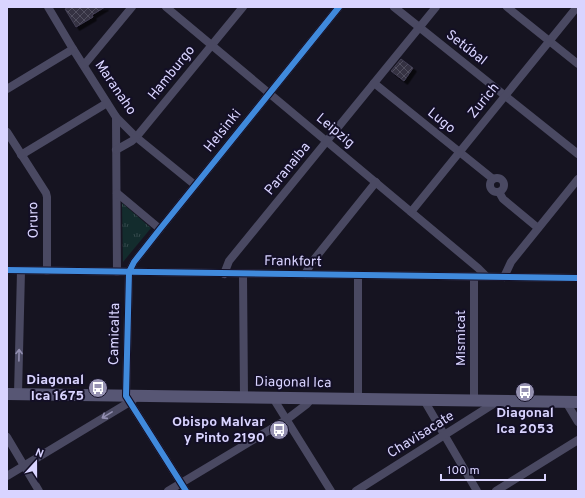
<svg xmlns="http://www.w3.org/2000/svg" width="585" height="498" font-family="Overpass,sans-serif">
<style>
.park{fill:url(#park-tufts)}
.building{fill:url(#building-cross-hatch);stroke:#433f54;filter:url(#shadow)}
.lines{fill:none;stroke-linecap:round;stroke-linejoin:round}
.minor{stroke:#4a4962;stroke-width:8}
.secondary{stroke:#575674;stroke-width:12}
.cycleway-casing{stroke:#130f26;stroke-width:8}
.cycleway{stroke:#408adc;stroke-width:6}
.oneway{stroke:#928eb0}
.labels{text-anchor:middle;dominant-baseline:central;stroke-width:4;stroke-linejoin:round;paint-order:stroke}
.street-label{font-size:14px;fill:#d9d4ff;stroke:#130f26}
.poi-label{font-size:14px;font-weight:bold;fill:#d9d4ff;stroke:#130f26;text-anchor:end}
</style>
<defs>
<pattern id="park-tufts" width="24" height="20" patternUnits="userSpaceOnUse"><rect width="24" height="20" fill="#132c2d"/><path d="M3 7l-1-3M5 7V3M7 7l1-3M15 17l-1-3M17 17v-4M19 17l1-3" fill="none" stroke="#354a4c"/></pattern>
<pattern id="building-cross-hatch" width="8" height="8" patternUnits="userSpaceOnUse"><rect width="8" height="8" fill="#343243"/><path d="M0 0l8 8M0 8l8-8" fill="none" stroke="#514f5f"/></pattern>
<filter id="shadow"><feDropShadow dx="3.5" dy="3.5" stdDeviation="0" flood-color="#0009"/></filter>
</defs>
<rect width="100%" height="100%" fill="#161421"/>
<polygon class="park" points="122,203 151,228 123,262"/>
<g class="building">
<polygon points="69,7 105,7 92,15 93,17 76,27 65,9"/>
<polygon points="401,59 413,68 404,81 391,71"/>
</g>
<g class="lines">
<g class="minor">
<polyline points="48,7 73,49 116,117 136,137 195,185"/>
<polyline points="166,7 478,268 486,276"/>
<polyline points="394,7 578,154"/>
<polyline points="507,7 578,64"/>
<polyline points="84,65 132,7"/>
<polyline points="374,83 493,179"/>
<polyline points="7,89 73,49"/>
<polyline points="116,117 117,272"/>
<polyline points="7,132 46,193 47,197 47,271"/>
<polyline points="116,150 132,141 138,135 243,7"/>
<polyline points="21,155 107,103"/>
<circle cx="497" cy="185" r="7"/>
<polyline points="499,192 503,199 538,228"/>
<polyline points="117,193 160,229"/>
<polyline points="411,212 577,7"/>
<polyline points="7,270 578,278"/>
<polyline points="224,274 229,261 436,7"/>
<polyline points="243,274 244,397"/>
<polyline points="305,274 312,262 376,182"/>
<polyline points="504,277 511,262 578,179"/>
<polyline points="18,394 21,271"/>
<polyline points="273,398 331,491"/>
<polyline points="358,399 358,275"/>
<polyline points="424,400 477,491"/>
<polyline points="474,401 474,277"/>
<polyline points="566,402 578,422"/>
<polyline points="7,437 39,491"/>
<polyline points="7,476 133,400"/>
<polyline points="168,491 286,420 307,404 312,398"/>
<polyline points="186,491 126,396 129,272 134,262 160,229 339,7"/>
<polyline points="356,491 498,401"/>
<polyline points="496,491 578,440"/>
</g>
<polyline class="secondary" points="7,394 578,402"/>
<defs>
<g id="cycleway">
<polyline points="7,270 578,278"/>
<polyline points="186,491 126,396 129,272 134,262 160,229 339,7"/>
</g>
</defs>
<use href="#cycleway" class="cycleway-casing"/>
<use href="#cycleway" class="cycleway"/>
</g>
<defs><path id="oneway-shaft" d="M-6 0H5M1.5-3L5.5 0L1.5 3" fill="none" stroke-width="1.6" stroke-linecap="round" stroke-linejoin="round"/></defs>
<g class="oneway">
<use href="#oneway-shaft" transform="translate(19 355) rotate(-89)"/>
<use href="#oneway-shaft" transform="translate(107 415) rotate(149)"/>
</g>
<defs>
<symbol id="bus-disc" viewBox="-11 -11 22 22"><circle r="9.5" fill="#9591b1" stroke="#130f26"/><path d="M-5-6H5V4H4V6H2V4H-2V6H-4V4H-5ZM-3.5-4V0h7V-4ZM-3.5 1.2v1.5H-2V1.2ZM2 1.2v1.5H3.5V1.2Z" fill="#fff"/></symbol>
</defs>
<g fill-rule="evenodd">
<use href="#bus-disc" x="87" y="377" width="22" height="22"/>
<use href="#bus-disc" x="514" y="381" width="22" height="22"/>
<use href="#bus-disc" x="268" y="419" width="22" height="22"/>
</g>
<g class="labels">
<g class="street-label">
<text transform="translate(466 48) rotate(38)">Setúbal</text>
<text transform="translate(172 73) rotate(-51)">Hamburgo</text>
<text transform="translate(115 88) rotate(56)">Maranaho</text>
<text transform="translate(484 101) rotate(-51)">Zurich</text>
<text transform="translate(441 121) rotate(39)">Lugo</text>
<text transform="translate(223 131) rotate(-51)">Helsinki</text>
<text transform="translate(335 131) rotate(40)">Leipzig</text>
<text transform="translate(288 169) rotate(-51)">Paranaiba</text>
<text transform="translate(34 220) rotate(-91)">Oruro</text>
<text transform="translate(293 262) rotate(1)">Frankfort</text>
<text transform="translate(115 334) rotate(-89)">Camicalta</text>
<text transform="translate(461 338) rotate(-90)">Mismicat</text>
<text transform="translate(293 383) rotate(1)">Diagonal Ica</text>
<text transform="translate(421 435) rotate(-32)">Chavisacate</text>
</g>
<g class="poi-label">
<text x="84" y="380">Diagonal<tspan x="84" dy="16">Ica 1675</tspan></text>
<text x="525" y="413" text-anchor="middle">Diagonal<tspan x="525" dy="16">Ica 2053</tspan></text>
<text x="265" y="422">Obispo Malvar<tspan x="265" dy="16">y Pinto 2190</tspan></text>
</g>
</g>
<rect width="585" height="498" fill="none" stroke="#d9d4ff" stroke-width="16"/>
<g transform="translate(36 462) rotate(21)" stroke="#130f26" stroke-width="3" paint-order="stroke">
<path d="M0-3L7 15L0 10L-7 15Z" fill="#d9d4ff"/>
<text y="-6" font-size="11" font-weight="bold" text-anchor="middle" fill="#d9d4ff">N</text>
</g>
<path d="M441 474v6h104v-6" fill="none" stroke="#d9d4ff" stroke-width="2"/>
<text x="447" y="474" font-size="12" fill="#d9d4ff" stroke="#130f26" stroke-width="3" paint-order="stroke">100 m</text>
</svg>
